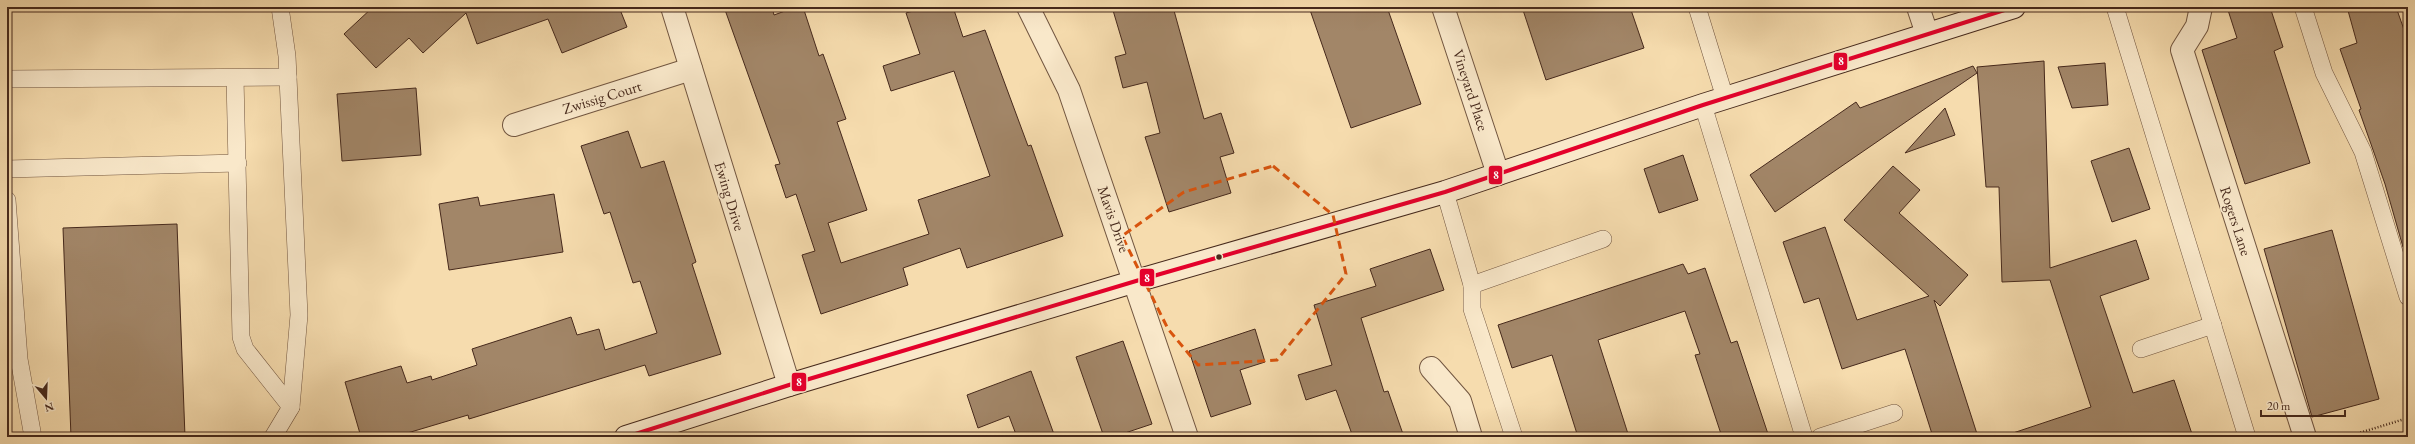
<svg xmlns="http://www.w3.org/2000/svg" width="2415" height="444" font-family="'EB Garamond',serif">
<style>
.building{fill:#a28668;stroke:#46291c}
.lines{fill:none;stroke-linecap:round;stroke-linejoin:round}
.lane-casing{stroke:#725640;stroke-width:18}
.street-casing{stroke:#725640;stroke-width:24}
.secondary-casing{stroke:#46291c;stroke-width:24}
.path{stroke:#46291c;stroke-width:2.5;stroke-dasharray:1 2;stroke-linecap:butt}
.lane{stroke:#f9e8ca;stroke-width:17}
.street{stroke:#f9e8ca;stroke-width:22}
.secondary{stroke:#f9e8ca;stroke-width:22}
.bus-1-casing{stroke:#f9e8ca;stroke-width:7}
.bus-1{stroke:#e4002b;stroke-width:4}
.marked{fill:none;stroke:#d8540e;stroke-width:3;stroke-dasharray:8 5;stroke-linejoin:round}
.bus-dot{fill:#46291c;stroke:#f9e8ca;stroke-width:1.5}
.labels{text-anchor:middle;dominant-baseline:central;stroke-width:3.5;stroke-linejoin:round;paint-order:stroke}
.street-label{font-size:15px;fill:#46291c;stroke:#f9e8ca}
.line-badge{stroke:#f9e8ca;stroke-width:1.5}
.badge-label{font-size:11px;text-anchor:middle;font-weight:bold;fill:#fff}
</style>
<rect width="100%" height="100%" fill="#f6dcae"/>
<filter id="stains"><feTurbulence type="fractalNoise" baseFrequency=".005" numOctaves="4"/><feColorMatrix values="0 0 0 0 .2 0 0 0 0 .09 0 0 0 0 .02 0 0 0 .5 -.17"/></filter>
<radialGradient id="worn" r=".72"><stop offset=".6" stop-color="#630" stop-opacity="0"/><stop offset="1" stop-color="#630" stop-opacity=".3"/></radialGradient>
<g class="building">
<polygon points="373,7 619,7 627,27 562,53 548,19 477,44 466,13 423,53 409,38 376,68 344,34"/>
<polygon points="724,7 772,7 774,15 796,7 803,7 819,56 823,54 846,119 837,122 867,210 828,223 841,263 929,234 918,200 990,176 954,71 891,91 883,66 920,54 906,13 926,7 953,7 963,37 985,30 1028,146 1031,145 1063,236 967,268 960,248 903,268 908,285 821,314 802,255 815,251 796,194 786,198 775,165 780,164"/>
<polygon points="1112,7 1173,7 1204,119 1221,113 1234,153 1220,157 1231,193 1169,212 1145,137 1160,133 1147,82 1123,88 1115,57 1126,54"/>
<polygon points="1309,7 1387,7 1421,104 1351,128"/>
<polygon points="1522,7 1630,7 1644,48 1546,80"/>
<polygon points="2227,7 2270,7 2283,47 2274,51 2310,163 2245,184 2202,50 2237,38"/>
<polygon points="2347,7 2396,7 2408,41 2408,246 2403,247 2385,184 2359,110 2361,109 2340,49 2357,43"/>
<polygon points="2044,61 2050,268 2136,240 2149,279 2100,296 2133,393 2174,380 2193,437 2013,437 2013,433 2091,407 2050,280 2002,282 1999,187 1986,187 1977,67"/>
<polygon points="2105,63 2108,105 2072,108 2058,67"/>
<polygon points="1973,66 1977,73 1775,212 1750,175 1856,102 1860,108"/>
<polygon points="416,88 421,155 342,161 337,94"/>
<polygon points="1945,108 1955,135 1905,153"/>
<polygon points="628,131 641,168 664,161 696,262 692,264 721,354 649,376 645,365 469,419 468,415 394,437 361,437 345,382 401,366 407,383 431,376 432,380 477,365 472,349 571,317 577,335 599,329 605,350 657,333 640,281 633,283 610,212 604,214 581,146"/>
<polygon points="2129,148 2150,209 2112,222 2091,161"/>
<polygon points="1683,155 1698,200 1659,213 1644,169"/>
<polygon points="1893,166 1920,190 1899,213 1968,275 1940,306 1934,300 1978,437 1933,437 1905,349 1842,369 1819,298 1804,303 1783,242 1825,227 1857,320 1929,296 1844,220"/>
<polygon points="554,194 563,252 449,270 439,204 478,197 480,206"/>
<polygon points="177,224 185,437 71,437 63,228"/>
<polygon points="2332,230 2379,399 2312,417 2264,249"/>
<polygon points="1430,249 1444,290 1361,318 1384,392 1388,391 1404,437 1353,437 1336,390 1306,400 1298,375 1332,365 1314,305 1376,286 1370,269"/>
<polygon points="1683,264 1688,274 1705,268 1731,343 1737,341 1769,437 1722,437 1695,355 1700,354 1685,311 1598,340 1629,437 1578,437 1552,355 1512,368 1498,325"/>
<polygon points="1255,329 1265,362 1240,370 1251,404 1211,417 1189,351"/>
<polygon points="1123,341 1152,424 1113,437 1104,437 1076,357"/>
<polygon points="1031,371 1055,437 1017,437 1009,416 978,428 967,395"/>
</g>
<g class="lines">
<defs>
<g id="lane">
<polyline points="1697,7 1725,98"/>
<polyline points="2115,7 2247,437"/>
<polyline points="2303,7 2324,73 2363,152 2408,297"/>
<polyline points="235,78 241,337 245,349 291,407"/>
<polyline points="7,79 288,77"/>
<polyline points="1703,105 1804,437"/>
<polyline points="7,169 238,163"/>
<polyline points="1445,192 1472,285 1472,309 1514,437"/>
<polyline points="7,200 19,359 33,437"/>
<polyline points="1472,285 1603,239"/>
<polyline points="2141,349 2213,325"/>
<polyline points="273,437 291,407 299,315 287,56 280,7"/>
<polyline points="1820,437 1894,413"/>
</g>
<g id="street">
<polyline points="672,7 789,385"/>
<polyline points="1028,7 1069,90 1187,437"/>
<polyline points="1443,7 1498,174"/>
<polyline points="1918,7 1927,34"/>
<polyline points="2201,7 2197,26 2182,50 2305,437"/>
<polyline points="514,125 691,69"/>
<polyline points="1431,368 1460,401 1471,437"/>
</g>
<polyline id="secondary" points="626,437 789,385 1136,281 1445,192 1703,105 2014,7"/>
</defs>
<use href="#lane" class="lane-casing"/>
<use href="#street" class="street-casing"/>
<use href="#secondary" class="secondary-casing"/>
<polyline class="path" points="2346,437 2408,418"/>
<use href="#lane" class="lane"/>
<use href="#street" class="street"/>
<use href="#secondary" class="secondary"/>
<defs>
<polyline id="bus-1" points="626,437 789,385 1136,281 1445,192 1703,105 2014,7"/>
</defs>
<use href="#bus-1" class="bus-1-casing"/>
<use href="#bus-1" class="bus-1"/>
</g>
<path class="marked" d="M1273,166l60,49 13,59 -69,86 -79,5 -30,-36 -46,-93 62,-44z"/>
<circle class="bus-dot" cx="1219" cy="257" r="3.5"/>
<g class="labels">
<g class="street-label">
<text transform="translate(1471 90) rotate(72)">Vineyard Place</text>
<text transform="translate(602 97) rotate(-17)">Zwissig Court</text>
<text transform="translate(730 196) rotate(73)">Ewing Drive</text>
<text transform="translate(1114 219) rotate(71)">Mavis Drive</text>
<text transform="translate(2236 221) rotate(72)">Rogers Lane</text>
</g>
</g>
<g class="line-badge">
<rect x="1833" y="52" width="15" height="19" rx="4" fill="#e4002b"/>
<rect x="1488" y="165" width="15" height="20" rx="4" fill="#e4002b"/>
<rect x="1139" y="268" width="16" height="19" rx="4" fill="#e4002b"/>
<rect x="791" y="372" width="16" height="20" rx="4" fill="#e4002b"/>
</g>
<g class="badge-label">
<text x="1841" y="65">8</text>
<text x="1496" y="179">8</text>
<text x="1147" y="282">8</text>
<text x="799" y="386">8</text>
</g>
<rect width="2415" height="444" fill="none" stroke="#f6dcae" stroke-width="24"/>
<rect x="8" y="8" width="2399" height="428" fill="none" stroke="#46291c" stroke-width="2"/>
<rect x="12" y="12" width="2391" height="420" fill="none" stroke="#46291c"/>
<g transform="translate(46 398) rotate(161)" stroke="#f9e8ca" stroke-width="3" paint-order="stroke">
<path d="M0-3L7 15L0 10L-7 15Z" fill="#46291c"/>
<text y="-6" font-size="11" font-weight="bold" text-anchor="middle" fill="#46291c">N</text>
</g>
<path d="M2261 410v6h84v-6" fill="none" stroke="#46291c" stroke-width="2"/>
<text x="2267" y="410" font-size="12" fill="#46291c" stroke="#f9e8ca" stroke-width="3" paint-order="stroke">20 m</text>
<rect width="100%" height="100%" filter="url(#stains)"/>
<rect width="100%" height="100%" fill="url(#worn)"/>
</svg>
